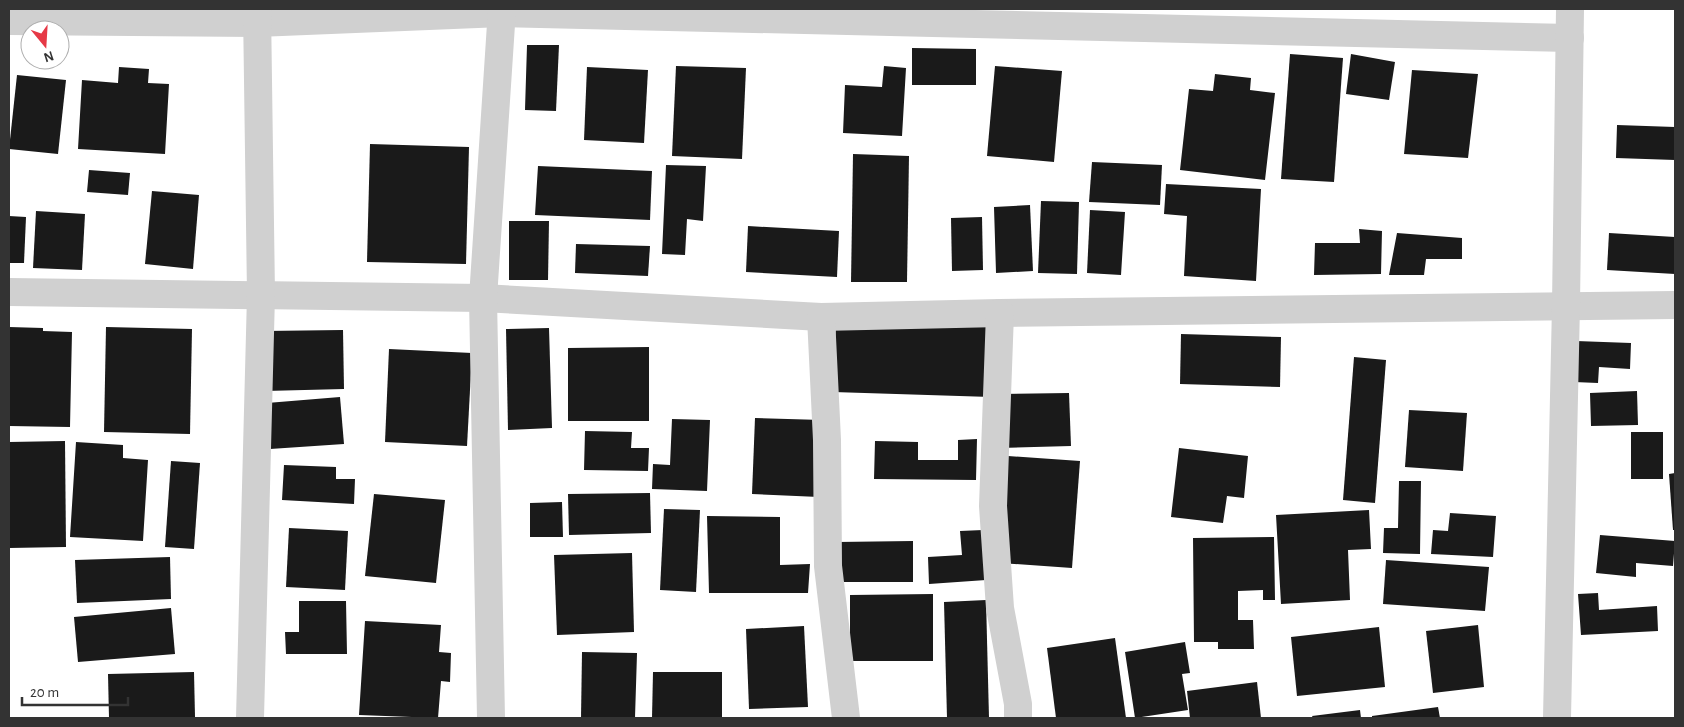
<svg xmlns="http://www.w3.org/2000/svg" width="1684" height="727" font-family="'Alegreya Sans',sans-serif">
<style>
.building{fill:#1a1a1a}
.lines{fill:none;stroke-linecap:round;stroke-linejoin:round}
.minor{stroke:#d0d0d0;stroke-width:28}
</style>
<rect width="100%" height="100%" fill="#fff"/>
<g class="building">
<polygon points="527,45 559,45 556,111 525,110"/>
<polygon points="912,48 976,49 976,85 912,85"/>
<polygon points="1290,54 1343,58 1334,182 1281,179"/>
<polygon points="1351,54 1395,62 1389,100 1346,94"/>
<polygon points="676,66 746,68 742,159 672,156"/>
<polygon points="884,66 906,68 902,136 843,133 845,85 882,87"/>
<polygon points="995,66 1062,71 1054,162 987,156"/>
<polygon points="119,67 149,69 148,83 169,84 165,154 78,149 82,80 118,83"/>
<polygon points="587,67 648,70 644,143 584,140"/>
<polygon points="1412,70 1478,74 1468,158 1404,154"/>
<polygon points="1215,74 1251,78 1250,90 1275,93 1265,180 1180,170 1189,89 1213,91"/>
<polygon points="17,75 66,80 58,154 9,149"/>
<polygon points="1617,125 1675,127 1675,160 1616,158"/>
<polygon points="370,144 469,147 466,264 367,262"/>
<polygon points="853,154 909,156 907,282 851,282"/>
<polygon points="1092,162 1162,165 1160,205 1089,202"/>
<polygon points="666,165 706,166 703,221 687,219 685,255 662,254"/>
<polygon points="538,166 652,171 650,220 535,215"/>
<polygon points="89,170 130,173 128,195 87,192"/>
<polygon points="1166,184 1261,189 1256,281 1184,276 1187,216 1164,214"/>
<polygon points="152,191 199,195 193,269 145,264"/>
<polygon points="1041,201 1079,202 1077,274 1038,273"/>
<polygon points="1030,205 1033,271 996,273 994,207"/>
<polygon points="1090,210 1125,212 1121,275 1087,273"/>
<polygon points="36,211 85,214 82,270 33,268"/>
<polygon points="9,216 26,217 24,263 9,263"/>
<polygon points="982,217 983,270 952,271 951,218"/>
<polygon points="509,221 549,221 548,280 509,280"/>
<polygon points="748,226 839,231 837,277 746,272"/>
<polygon points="1359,229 1382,231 1381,274 1314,275 1315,243 1360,243"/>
<polygon points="1397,233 1462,238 1462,259 1426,259 1424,275 1389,275"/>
<polygon points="1609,233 1675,237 1675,274 1607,270"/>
<polygon points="576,244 650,246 648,276 575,273"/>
<polygon points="836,318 994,324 991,397 833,392"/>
<polygon points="9,327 43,328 43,331 72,332 70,427 9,426"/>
<polygon points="106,327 192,329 190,434 104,432"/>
<polygon points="549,328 552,428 508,430 506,329"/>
<polygon points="343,330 344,389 265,391 264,331"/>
<polygon points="1181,334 1281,337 1280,387 1180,384"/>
<polygon points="1576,341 1631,343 1630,369 1599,367 1598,383 1574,382"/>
<polygon points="649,347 649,421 568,421 568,348"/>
<polygon points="389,349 472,353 467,446 385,442"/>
<polygon points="1354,357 1386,360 1375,503 1343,500"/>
<polygon points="1637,391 1638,425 1591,426 1590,393"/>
<polygon points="1069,393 1071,446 999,448 998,394"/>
<polygon points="340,397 344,444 270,449 267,403"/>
<polygon points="1409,410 1467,413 1463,471 1405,467"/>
<polygon points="755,418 822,420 819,497 752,494"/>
<polygon points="672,419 710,420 707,491 652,489 653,464 670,465"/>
<polygon points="585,431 632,432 631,448 649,448 648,471 584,470"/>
<rect x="1631" y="432" width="32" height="47"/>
<polygon points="977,439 976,480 874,479 875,441 918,442 918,460 958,460 958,440"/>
<polygon points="65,441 66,547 9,548 9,442"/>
<polygon points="76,442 123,445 123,458 148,460 143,541 70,537"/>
<polygon points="1179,448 1248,456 1244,498 1227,496 1223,523 1171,517"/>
<polygon points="1008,456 1080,461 1072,568 1000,563"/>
<polygon points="171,461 200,463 194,549 165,547"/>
<polygon points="284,465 336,467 336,479 355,479 354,504 282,500"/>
<polygon points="1675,473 1675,530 1673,530 1669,474"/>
<polygon points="1399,481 1421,481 1420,554 1383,553 1384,528 1398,528"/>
<polygon points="650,493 651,533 569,535 568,494"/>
<polygon points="374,494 445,500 436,583 365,576"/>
<polygon points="562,502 563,537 530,537 530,503"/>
<polygon points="664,509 700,510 696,592 660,590"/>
<polygon points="1369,510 1371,549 1348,550 1350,600 1281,604 1276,515"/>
<polygon points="1450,513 1496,516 1493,557 1431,554 1433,530 1448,531"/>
<polygon points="707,516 780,517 780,565 810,564 808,593 709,593"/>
<polygon points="289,528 348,531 345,590 286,587"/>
<polygon points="983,530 986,580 929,584 928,557 962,555 960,531"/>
<polygon points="1600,535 1675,541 1673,566 1636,563 1636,577 1596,573"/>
<polygon points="1274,537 1275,600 1263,600 1263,590 1238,591 1238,620 1253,620 1254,649 1218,649 1218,642 1194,642 1193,538"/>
<polygon points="913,541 913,582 837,582 837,542"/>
<polygon points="632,553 634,632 557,635 554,555"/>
<polygon points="170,557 171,599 77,603 75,560"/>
<polygon points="1386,560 1489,567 1485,611 1383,604"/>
<polygon points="1598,593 1599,610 1657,606 1658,631 1581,635 1578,594"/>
<polygon points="933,594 933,661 850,661 850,595"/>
<polygon points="986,600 989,718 947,718 944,602"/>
<polygon points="299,601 346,601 347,654 286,654 285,632 299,632"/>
<polygon points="171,608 175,654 78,662 74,617"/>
<polygon points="365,621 441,625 439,652 451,653 450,682 441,681 438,718 359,715"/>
<polygon points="1478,625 1484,687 1433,693 1426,631"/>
<polygon points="804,626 808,707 749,709 746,629"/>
<polygon points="1379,627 1385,687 1297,696 1291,637"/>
<polygon points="1115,638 1126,718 1056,718 1047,648"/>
<polygon points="1185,642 1190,673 1182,674 1188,710 1135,718 1125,652"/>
<polygon points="582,652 637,653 635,718 581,718"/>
<polygon points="194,672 195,717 109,718 108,674"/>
<polygon points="653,672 722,672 722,718 652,718"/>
<polygon points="1257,682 1261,718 1190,718 1187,691"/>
<polygon points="1438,707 1440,718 1372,718 1372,716"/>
<polygon points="1360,710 1361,718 1313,718 1312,716"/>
</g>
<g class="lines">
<g class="minor">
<polyline points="9,21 257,23 502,13 1570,38"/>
<polyline points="9,292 483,298 821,317 1000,313 1675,305"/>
<polyline points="1000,313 993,506 1000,608 1018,704 1018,718"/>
<polyline points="821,317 827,440 828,566 846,718"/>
<polyline points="250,718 261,295 257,9"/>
<polyline points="491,718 483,298 502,9"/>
<polyline points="1557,718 1566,305 1570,9"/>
</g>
</g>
<rect width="1684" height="727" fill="none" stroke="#333333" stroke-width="20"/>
<g transform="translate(45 45) rotate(162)"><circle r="24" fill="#ffffff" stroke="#adadad"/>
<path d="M0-4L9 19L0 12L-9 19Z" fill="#e63946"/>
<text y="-8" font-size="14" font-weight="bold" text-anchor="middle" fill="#333333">N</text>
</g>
<path d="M22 697v8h106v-8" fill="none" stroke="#333333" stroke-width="2.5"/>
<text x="30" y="697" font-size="15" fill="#333333" stroke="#ffffff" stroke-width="4" paint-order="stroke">20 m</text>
</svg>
